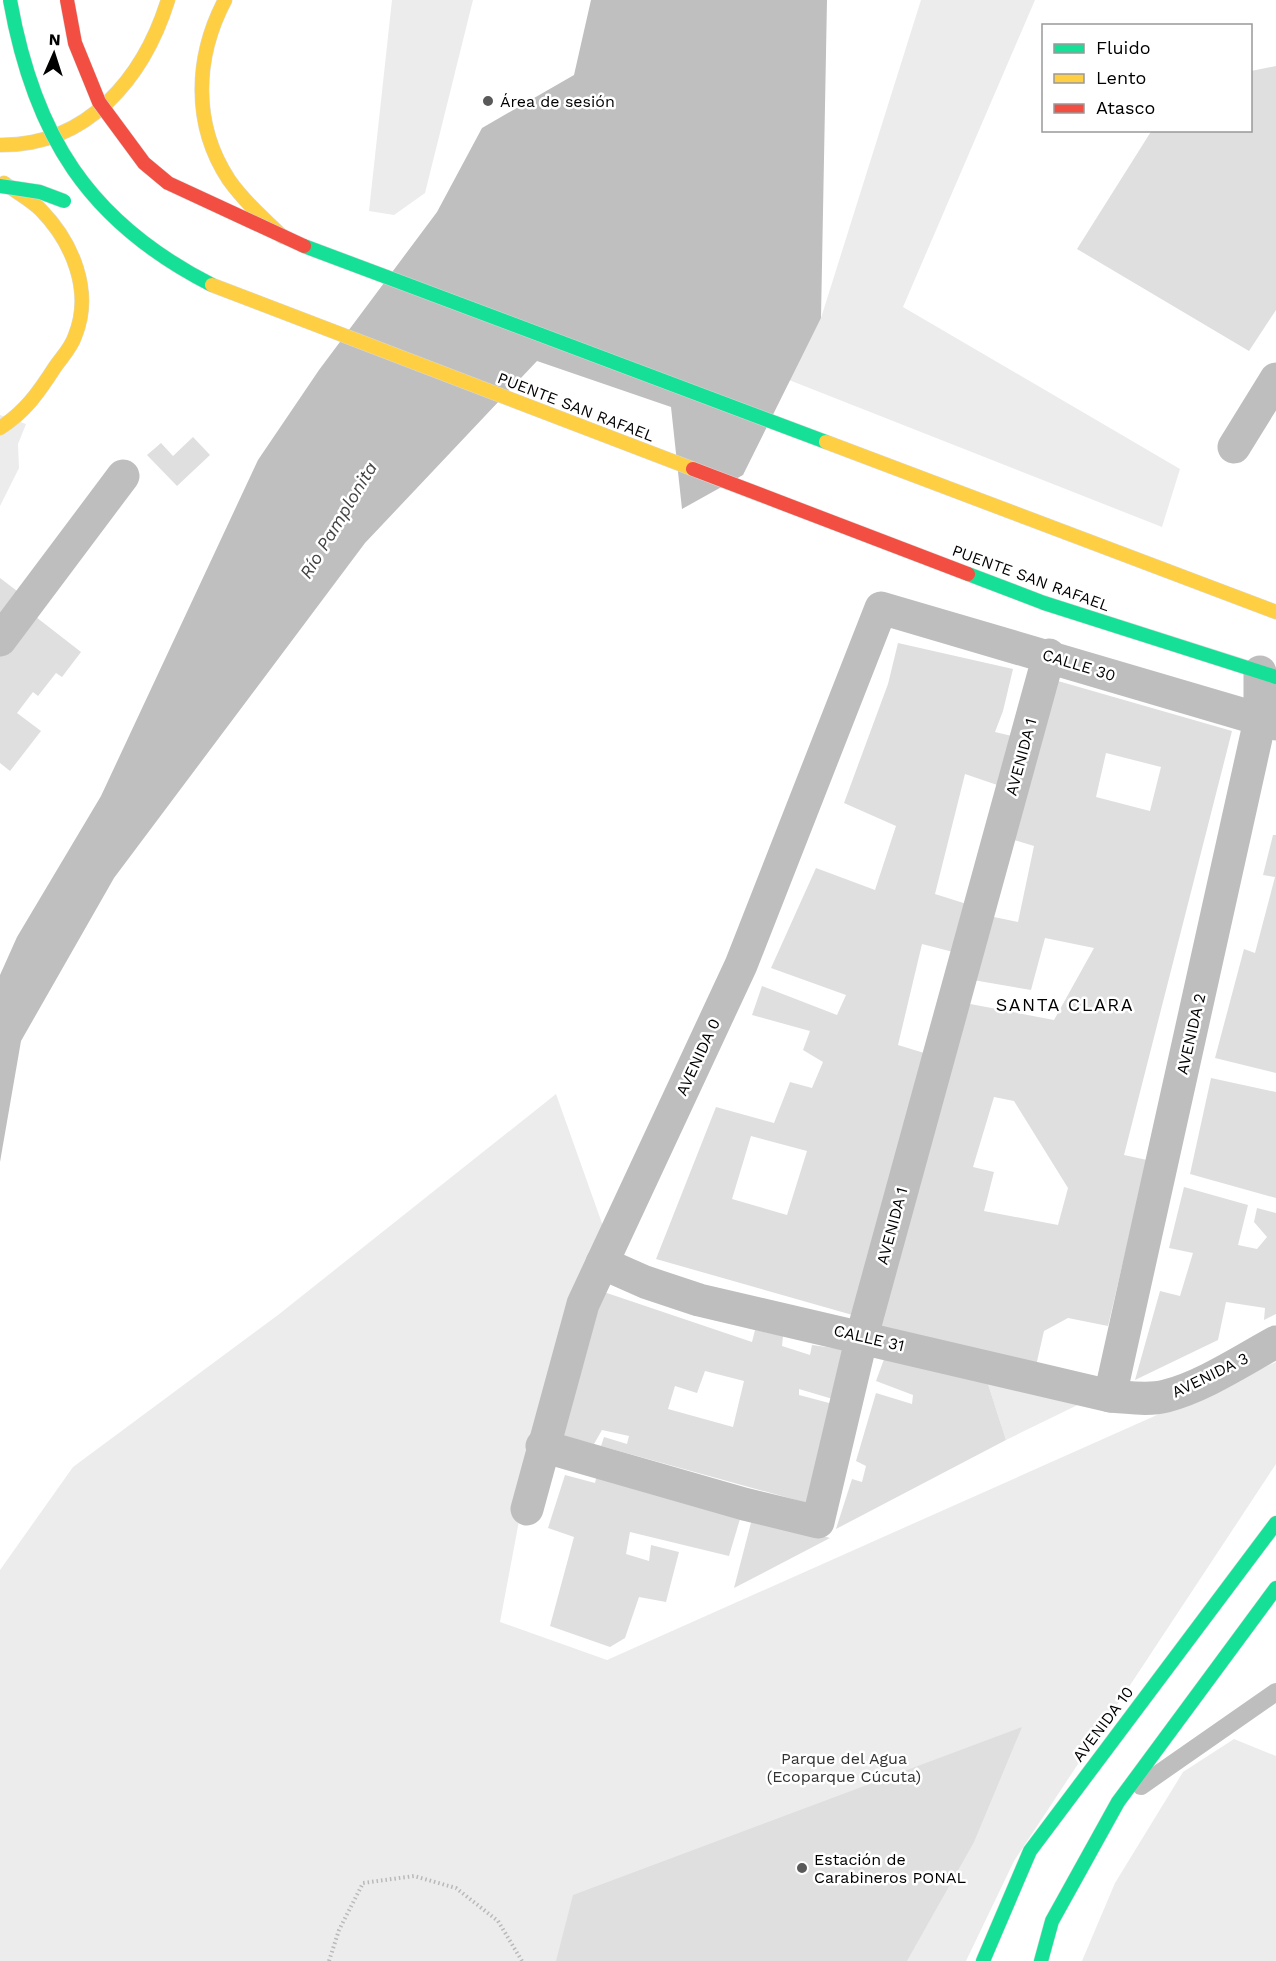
<svg xmlns="http://www.w3.org/2000/svg" width="1276" height="1961" font-family="'Work Sans',sans-serif">
<style>
.green{fill:#ececec}
.water{fill:#bfbfbf}
.building{fill:#dfdfdf;fill-rule:evenodd}
.lines{fill:none;stroke-linecap:round;stroke-linejoin:round}
.fast-casing{stroke:#dbdbdb;stroke-width:15}
.slow-casing{stroke:#dbdbdb;stroke-width:15}
.path{stroke:#b9b9b9;stroke-width:4;stroke-dasharray:1.5 3;stroke-linecap:butt}
.lane{stroke:#bebebe;stroke-width:18}
.street{stroke:#bebebe;stroke-width:33}
.fast{stroke:#16e098;stroke-width:14}
.slow{stroke:#ffcf43;stroke-width:14}
.fast-bridge-casing{stroke:#dbdbdb;stroke-width:15;stroke-linecap:butt}
.slow-bridge-casing{stroke:#dbdbdb;stroke-width:15;stroke-linecap:butt}
.jam-bridge-casing{stroke:#dbdbdb;stroke-width:15;stroke-linecap:butt}
.fast-bridge{stroke:#16e098;stroke-width:14}
.slow-bridge{stroke:#ffcf43;stroke-width:14}
.jam-bridge{stroke:#f24e42;stroke-width:14}
.poi-dot{fill:#595959;stroke:#fff;stroke-width:2}
.labels{text-anchor:middle;dominant-baseline:central;stroke-width:5;stroke-linejoin:round;paint-order:stroke}
.poi-label{font-size:16px;fill:#000;stroke:#fff;text-anchor:start}
.street-label{font-size:16px;fill:#000;stroke:#fff}
.park-label{font-size:16px;fill:#333;stroke:#fff}
.water-label{font-size:18px;font-style:italic;fill:#444;stroke:#fff}
.neighbourhood-label{font-size:18px;letter-spacing:1.5px;fill:#000;stroke:#fff}
</style>
<rect width="100%" height="100%" fill="#fff"/>
<g class="green">
<polygon points="392,0 473,0 425,193 394,215 369,211"/>
<polygon points="921,0 1035,0 903,307 1180,469 1162,527 789,380 821,318"/>
<polygon points="0,415 26,424 18,444 19,468 0,506"/>
<polygon points="556,1094 604,1229 535,1436 500,1622 607,1660 1276,1362 1276,1464 1014,1861 966,1961 0,1961 0,1570 73,1467 278,1315"/>
<polygon points="988,1384 1094,1397 1006,1440"/>
<polygon points="1234,1739 1276,1756 1276,1961 1082,1961 1115,1883 1183,1772"/>
</g>
<polygon class="water" points="591,0 827,0 821,318 743,475 682,509 671,407 537,361 365,543 114,878 21,1041 0,1162 0,975 17,937 101,796 258,460 319,370 437,212 482,128 574,75"/>
<g class="building">
<polygon points="1276,66 1276,310 1249,351 1077,249 1152,130 1251,130 1251,71"/>
<polygon points="193,437 210,455 177,486 147,455 161,443 173,456"/>
<polygon points="0,578 25,597 0,635"/>
<polygon points="27,610 81,652 62,677 56,673 38,696 33,692 17,713 41,731 10,771 0,763 0,644"/>
<path d="M898,643l115,26 -10,42 -8,21 21,5 -10,51 -41,-14 -30,120 38,12 -12,48 -39,-10 -24,101 36,11 -71,262 -207,-59 60,-152 58,16 16,-41 22,6 11,-26 -20,-12 7,-19 -58,-16 10,-29 75,29 9,-20 -75,-27 45,-100 59,22 21,-64 -52,-23 44,-119zM751,1136l56,15 -20,64 -55,-16z"/>
<path d="M1051,679l181,52 -108,424 23,5 -39,166 -40,-8 -24,13 -9,39 -163,-43 93,-324 89,17 40,-72 -49,-10 -14,52 -58,-10 16,-64 29,6 16,-76 -23,-7zM1106,753l55,14 -11,44 -54,-14zM994,1097l20,4 54,87 -10,37 -74,-14 10,-39 -21,-5z"/>
<polygon points="1273,835 1276,835 1276,1073 1215,1058 1244,949 1255,953 1275,877 1263,875"/>
<polygon points="1211,1078 1276,1092 1276,1198 1190,1174"/>
<polygon points="1184,1187 1248,1205 1238,1245 1257,1249 1267,1237 1254,1222 1257,1208 1276,1213 1276,1314 1264,1320 1265,1308 1226,1302 1218,1340 1135,1380 1160,1291 1180,1296 1193,1253 1169,1248"/>
<path d="M595,1289l157,53 3,-12 28,6 -1,10 28,9 2,-10 35,5 -11,50 -37,-11v6l34,9 -19,101 -213,-59 3,-9 23,7 2,-8 -27,-6 -8,14 -42,-11zM705,1371l39,10 -11,46 -65,-18 7,-23 22,7z"/>
<polygon points="887,1351 988,1384 1006,1440 836,1529 852,1479 862,1482 866,1466 856,1461 876,1393 912,1404 913,1395 876,1381"/>
<polygon points="598,1470 740,1519 729,1556 630,1532 626,1554 649,1561 651,1545 679,1552 666,1602 639,1597 625,1638 610,1647 550,1626 574,1537 548,1528 565,1475 595,1483"/>
<polygon points="753,1515 830,1538 734,1588"/>
<polygon points="1022,1727 974,1842 907,1961 556,1961 573,1895"/>
</g>
<g class="lines">
<defs>
<g id="fast">
<polyline points="1044,603 1276,677"/>
<polyline points="983,1961 1030,1851 1276,1523"/>
<polyline points="1041,1961 1052,1921 1118,1802 1276,1588"/>
</g>
<g id="slow">
<path d="M225,0c-30,57 -33,124 4,180 15,21 35,39 54,57"/>
<path d="M0,145c88,1 144,-68 168,-145"/>
<path d="M0,428c25,-16 39,-36 55,-61 7,-10 16,-19 20,-31 18,-44 -2,-93 -34,-126 -11,-11 -25,-18 -37,-27"/>
<polyline points="1067,533 1276,612"/>
</g>
</defs>
<use href="#fast" class="fast-casing"/>
<use href="#slow" class="slow-casing"/>
<polyline class="path" points="329,1961 339,1930 363,1883 414,1876 456,1888 498,1921 522,1961"/>
<polyline class="lane" points="1141,1786 1276,1692"/>
<g class="street">
<polyline points="1234,447 1276,379"/>
<polyline points="0,640 123,476"/>
<path d="M602,1263l43,19 54,18 411,96c18,1 38,5 56,0 38,-10 75,-35 110,-54"/>
<polyline points="1110,1396 1260,720 1260,672"/>
<polyline points="542,1446 744,1504 818,1522 862,1336 1049,655"/>
<polyline points="527,1509 583,1304 741,965 881,608 1276,724"/>
</g>
<use href="#fast" class="fast"/>
<use href="#slow" class="slow"/>
<defs>
<g id="fast-bridge">
<path d="M10,0c24,135 78,222 202,285"/>
<polyline points="0,186 40,192 64,201"/>
<polyline points="304,246 826,442"/>
<polyline points="968,574 1044,603"/>
</g>
<g id="slow-bridge">
<polyline points="212,285 693,469"/>
<polyline points="826,442 1067,533"/>
</g>
<g id="jam-bridge">
<polyline points="67,0 75,43 99,102 144,163 168,183 304,246"/>
<polyline points="693,469 968,574"/>
</g>
</defs>
<use href="#fast-bridge" class="fast-bridge-casing"/>
<use href="#slow-bridge" class="slow-bridge-casing"/>
<use href="#jam-bridge" class="jam-bridge-casing"/>
<use href="#fast-bridge" class="fast-bridge"/>
<use href="#slow-bridge" class="slow-bridge"/>
<use href="#jam-bridge" class="jam-bridge"/>
</g>
<g class="poi-dot">
<circle cx="488" cy="101" r="6"/>
<circle cx="802" cy="1868" r="6"/>
</g>
<g class="labels">
<g class="poi-label">
<text x="500" y="101">Área de sesión</text>
<text x="814" y="1859">Estación de<tspan x="814" dy="18">Carabineros PONAL</tspan></text>
</g>
<g class="street-label">
<text transform="translate(576 407) rotate(21)">PUENTE SAN RAFAEL</text>
<text transform="translate(1031 578) rotate(20)">PUENTE SAN RAFAEL</text>
<text transform="translate(1079 665) rotate(17)">CALLE 30</text>
<text transform="translate(1021 757) rotate(-75)">AVENIDA 1</text>
<text transform="translate(1191 1034) rotate(-77)">AVENIDA 2</text>
<text transform="translate(698 1057) rotate(-65)">AVENIDA 0</text>
<text transform="translate(892 1226) rotate(-75)">AVENIDA 1</text>
<text transform="translate(869 1338) rotate(13)">CALLE 31</text>
<text transform="translate(1210 1375) rotate(-26)">AVENIDA 3</text>
<text transform="translate(1103 1724) rotate(-53)">AVENIDA 10</text>
</g>
<g class="park-label">
<text x="844" y="1758">Parque del Agua<tspan x="844" dy="18">(Ecoparque Cúcuta)</tspan></text>
</g>
<g class="water-label">
<text transform="translate(338 520) rotate(-59)">Río Pamplonita</text>
</g>
<g class="neighbourhood-label">
<text x="1065" y="1004">SANTA CLARA</text>
</g>
</g>
<rect x="1042" y="24" width="210" height="108" fill="#ffffff" stroke="#999999" stroke-width="1.5"/>
<rect x="1054" y="44" width="30" height="9" fill="#16e098" stroke="#999999" stroke-width="1.5"/>
<text x="1096" y="54" font-size="18" fill="#000000">Fluido</text>
<rect x="1054" y="74" width="30" height="9" fill="#ffcf43" stroke="#999999" stroke-width="1.5"/>
<text x="1096" y="84" font-size="18" fill="#000000">Lento</text>
<rect x="1054" y="104" width="30" height="9" fill="#f24e42" stroke="#999999" stroke-width="1.5"/>
<text x="1096" y="114" font-size="18" fill="#000000">Atasco</text>
<g transform="translate(54 54) rotate(3)" stroke="#ffffff" stroke-width="4.5" paint-order="stroke">
<path d="M0-4.5L10 22L0 15L-10 22Z" fill="#000000"/>
<text y="-9" font-size="16" font-weight="bold" text-anchor="middle" fill="#000000">N</text>
</g>
</svg>
